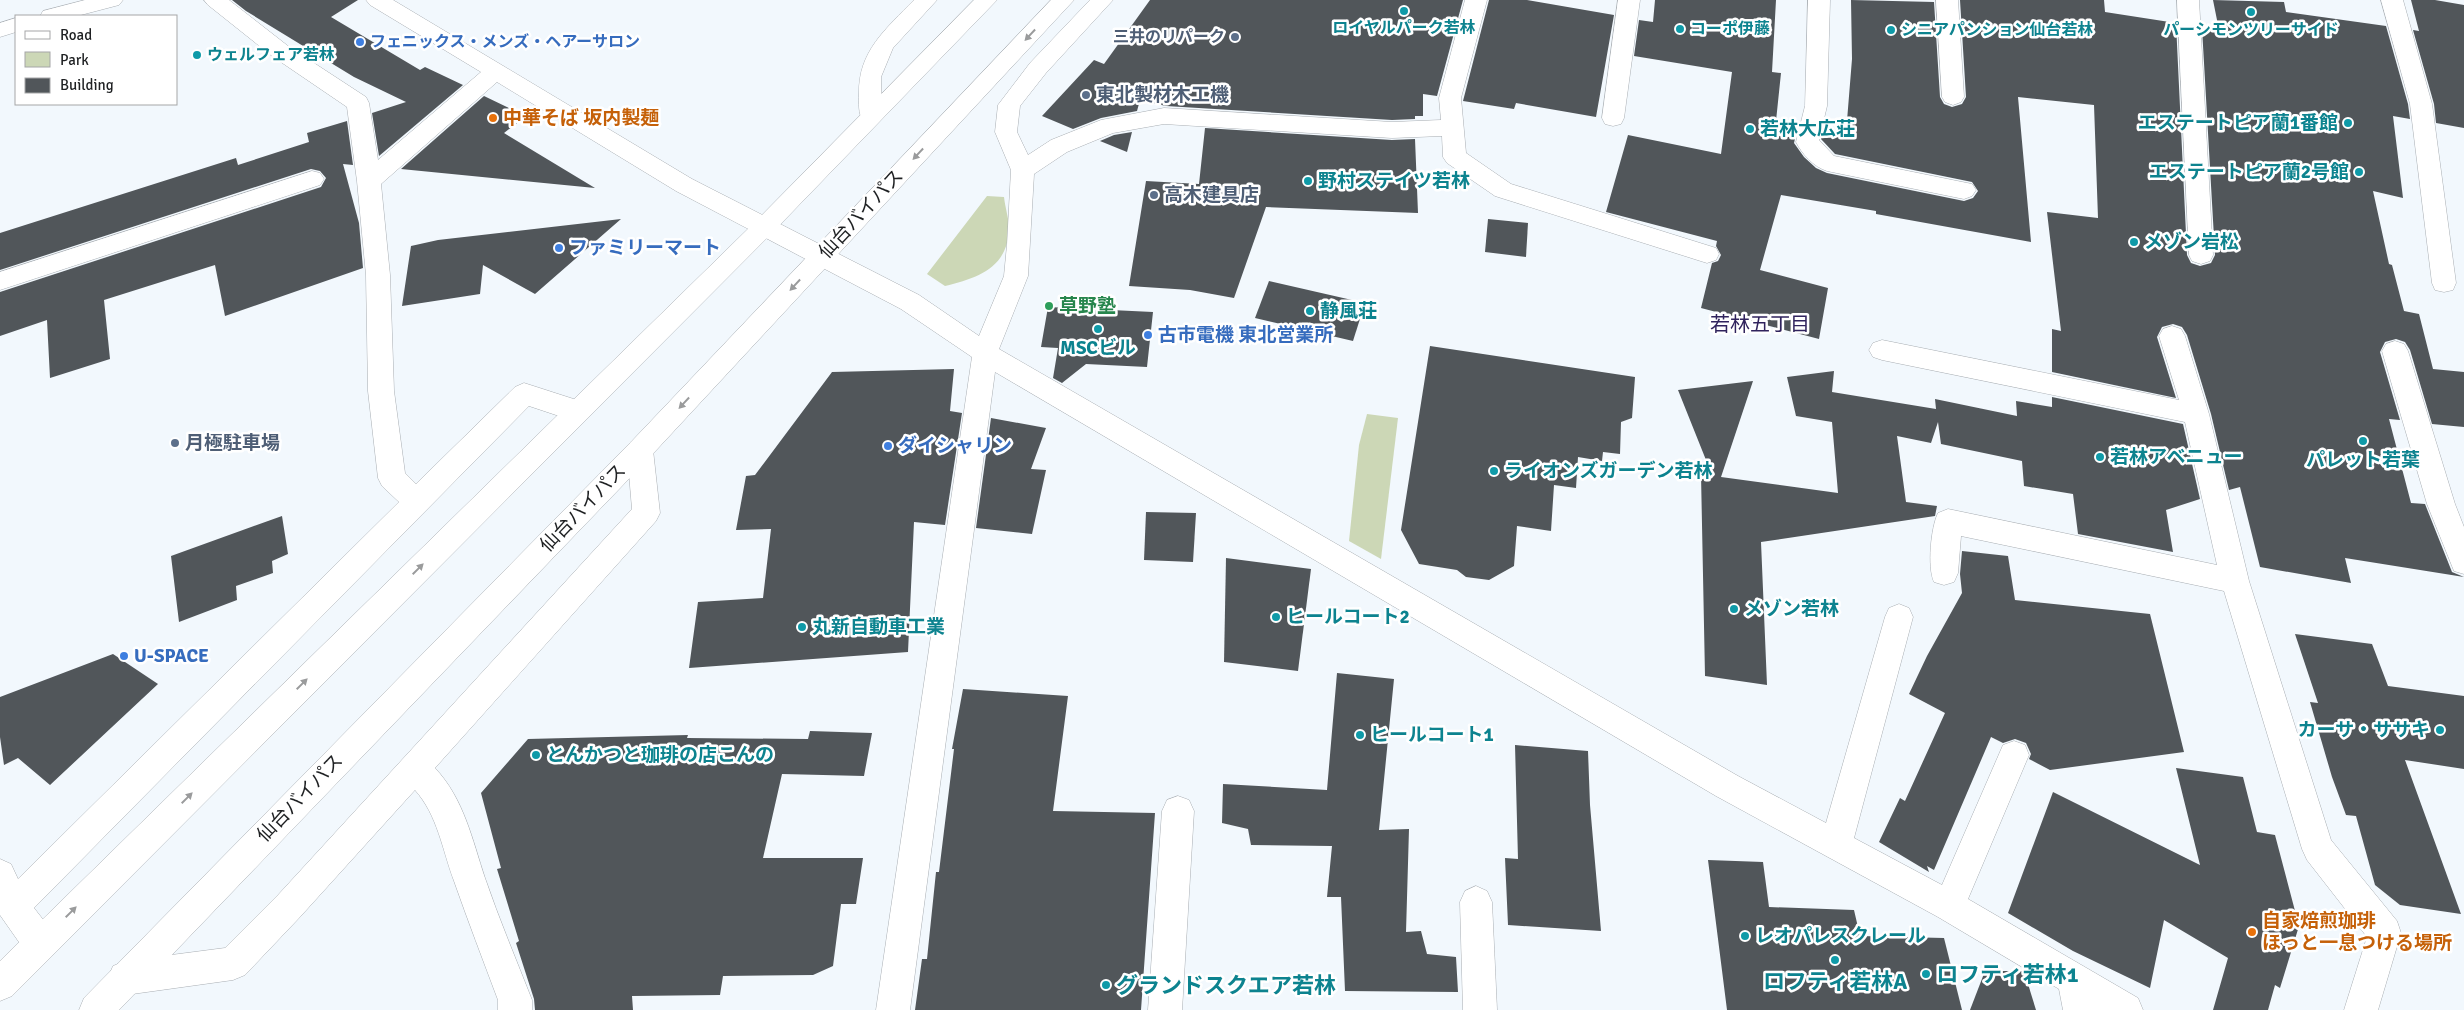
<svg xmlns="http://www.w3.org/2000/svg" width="2464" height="1010" font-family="Signika,'Noto Sans JP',sans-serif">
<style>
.green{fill:#ccd7b6}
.building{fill:#51565a}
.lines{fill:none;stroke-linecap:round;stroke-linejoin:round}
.minor-casing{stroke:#a9aeb3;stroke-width:1}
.highway-casing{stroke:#a9aeb3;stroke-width:1}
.minor{fill:#fff;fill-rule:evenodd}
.highway{fill:#fff;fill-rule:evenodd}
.oneway{fill:#9a9b9c}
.culture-dot{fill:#0f9aa8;stroke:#fff;stroke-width:2}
.service-dot{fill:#5c6f8a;stroke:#fff;stroke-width:2}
.shop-dot{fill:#3f7fe0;stroke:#fff;stroke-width:2}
.food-dot{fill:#e8710a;stroke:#fff;stroke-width:2}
.leisure-dot{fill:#2e9e5b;stroke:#fff;stroke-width:2}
.labels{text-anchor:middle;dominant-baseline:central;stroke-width:5;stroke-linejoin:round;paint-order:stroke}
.far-culture-label{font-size:16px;font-weight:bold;fill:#0d838f;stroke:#fff;text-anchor:start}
.far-service-label{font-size:16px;font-weight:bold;fill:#4e5e75;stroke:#fff;text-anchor:end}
.far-shop-label{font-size:16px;font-weight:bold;fill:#366cbe;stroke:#fff;text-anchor:start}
.service-label{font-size:19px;font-weight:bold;fill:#4e5e75;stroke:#fff;text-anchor:start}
.food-label{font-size:19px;font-weight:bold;fill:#c56008;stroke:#fff;text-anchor:start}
.culture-label{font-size:19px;font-weight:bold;fill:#0d838f;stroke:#fff;text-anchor:start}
.street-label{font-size:19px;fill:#1e2022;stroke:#fff}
.shop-label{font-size:19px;font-weight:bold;fill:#366cbe;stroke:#fff;text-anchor:start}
.leisure-label{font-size:19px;font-weight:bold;fill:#27864d;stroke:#fff;text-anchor:start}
.neighbourhood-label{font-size:20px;fill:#30235d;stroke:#fff}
.near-culture-label{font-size:22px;font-weight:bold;fill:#0d838f;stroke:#fff;text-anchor:start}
</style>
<rect width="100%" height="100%" fill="#f2f8fd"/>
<g class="green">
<path d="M987,196l17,1c1,10 5,22 5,31 -1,40 -31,50 -64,58l-18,-12z"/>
<polygon points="1367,414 1398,418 1381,559 1349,541 1359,445"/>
</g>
<g class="building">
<polygon points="232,0 358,0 331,17 420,70 425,67 463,85 379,156 372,113 406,102 354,77 246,11"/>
<polygon points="1150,0 1463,0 1437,96 1423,94 1423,116 1415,116 1415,119 1392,120 1166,106 1140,100 1137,111 1101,118 1073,129 1042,116 1094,60 1104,64"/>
<polygon points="1489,0 1527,0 1614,15 1596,117 1516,103 1514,109 1463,101"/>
<polygon points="1655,0 1776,0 1772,72 1781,73 1776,121 1798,125 1794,143 1804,157 1816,168 1827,173 1964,201 1973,198 1978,191 1972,182 1835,154 1821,139 1824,129 1846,133 1852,59 1851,0 1934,2 1940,97 1944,104 1952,107 1962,104 1966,97 1960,0 2104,0 2105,12 2176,23 2187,255 2191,263 2200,266 2211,263 2215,255 2202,28 2219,30 2213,0 2284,2 2286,12 2386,26 2408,104 2410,119 2393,116 2403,198 2373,191 2389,264 2392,265 2404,311 2419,314 2433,369 2464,372 2464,427 2432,424 2410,350 2405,342 2396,339 2385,342 2380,352 2400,420 2389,419 2411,503 2425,504 2452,572 2464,577 2345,558 2351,583 2260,567 2240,487 2229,490 2211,414 2187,335 2182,327 2173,324 2162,327 2157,337 2176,398 2052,372 2052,329 2061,331 2047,212 2098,218 2094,105 2018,97 2031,242 1876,214 1876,211 1781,195 1760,270 1828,288 1819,339 1701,308 1712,263 1718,261 1721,255 1716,246 1717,241 1606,212 1628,135 1721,154 1732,72 1634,56 1639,20 1653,22"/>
<polygon points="2411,0 2435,0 2464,5 2464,128 2436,123 2434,104 2413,30 2419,31"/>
<polygon points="484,96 526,116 504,133 595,188 401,169"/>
<polygon points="347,121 353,165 343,164 359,223 363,268 225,316 215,265 104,300 110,359 50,378 47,320 0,336 0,292 321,187 326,178 320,171 311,169 0,270 0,233 236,158 238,165 309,142 307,133"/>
<polygon points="1205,128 1392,140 1415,139 1418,213 1266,207 1234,298 1190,290 1129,286 1146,181 1199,184"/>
<polygon points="1132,132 1127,152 1100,141 1114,135"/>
<polygon points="621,219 535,294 483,265 480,294 402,306 411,246 438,240"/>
<polygon points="1488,219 1528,223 1526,257 1485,252"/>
<polygon points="1269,281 1365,303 1353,341 1255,318"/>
<polygon points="1048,307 1153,312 1147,367 1086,364 1062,383 1053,378 1058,348 1041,347"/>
<polygon points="1430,346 1635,377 1632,418 1621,422 1620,454 1603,452 1602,461 1578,457 1576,488 1554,485 1551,531 1517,526 1514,566 1489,580 1466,577 1457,570 1419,564 1401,530"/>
<polygon points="954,369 950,411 962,413 945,525 914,522 908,652 689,668 698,602 763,598 771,529 736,530 746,476 755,475 832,372"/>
<polygon points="1834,371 1832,392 1936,409 1935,399 2017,416 2016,401 2052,407 2052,397 2183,424 2200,499 2166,510 2173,552 2078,534 2073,494 2024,486 2022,461 1941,444 1938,422 1931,443 1897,436 1906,502 1937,506 1935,516 1761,542 1767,685 1705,676 1701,474 1712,475 1678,390 1753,381 1721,477 1838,493 1832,422 1796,416 1787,377"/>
<polygon points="991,418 1046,428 1031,469 1046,470 1032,534 976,528"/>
<polygon points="1146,512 1196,513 1193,562 1144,560"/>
<polygon points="282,516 288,554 272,561 273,573 236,586 237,600 179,622 171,556"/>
<polygon points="1962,551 2008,556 2015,600 2150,614 2184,752 2050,770 2029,759 2031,754 2026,743 2015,739 2003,743 1991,737 1934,870 1927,866 1929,872 1879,842 1900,798 1905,801 1945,713 1909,694 1927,656 1962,593 1960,574"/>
<polygon points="1226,558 1311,569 1298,671 1224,662"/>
<polygon points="2295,634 2372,644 2388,686 2464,696 2464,769 2405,760 2461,914 2400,905 2375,885 2356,816 2346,815 2332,777 2310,702 2318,703"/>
<polygon points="113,654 158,684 50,785 18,758 4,765 0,737 0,697"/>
<polygon points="1337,673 1394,679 1379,830 1409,829 1406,932 1421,931 1427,954 1456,957 1458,992 1345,991 1341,897 1327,897 1332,846 1251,845 1248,829 1222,823 1223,784 1327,790"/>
<polygon points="963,689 1068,696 1053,811 1155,813 1141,1010 915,1010 922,959 927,959 936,872 939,872 954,749 952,749"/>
<polygon points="810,731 872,733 864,776 782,774 763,858 863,858 856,904 841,904 833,966 813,975 723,976 720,995 632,996 633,1010 535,1010 534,999 516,943 519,941 497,869 501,868 481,793 528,739 688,735 687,738 808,739"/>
<polygon points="1515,745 1588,751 1590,805 1601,931 1508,925 1505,858 1518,859"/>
<polygon points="2176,768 2243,777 2257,832 2275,835 2299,926 2280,988 2275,985 2268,1010 2213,1010 2228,958 2164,920 2150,988 2073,951 2008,913 2053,792 2200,865"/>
<polygon points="1708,860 1763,862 1769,907 1854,910 1860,936 1944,938 1962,1010 1727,1010"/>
<polygon points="1985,971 2024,971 2036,1010 1970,1010"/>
</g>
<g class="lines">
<defs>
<g id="minor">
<polygon points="85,0 123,0 119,5 77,16 40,16 43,11"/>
<polygon points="204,0 229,0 288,46 366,97 369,103 378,160 481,72 370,5 366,0 393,0 692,179 919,295 979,336 1004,276 1007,245 1011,170 995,132 998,105 1030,63 1090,0 1113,0 1046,73 1020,106 1017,132 1028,155 1051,140 1101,120 1164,108 1392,122 1441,120 1439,98 1465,0 1487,0 1461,98 1466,153 1511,184 1716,248 1719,254 1716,260 1707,263 1495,196 1447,163 1443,157 1442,136 1392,138 1164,124 1113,133 1067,152 1034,174 1028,276 999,349 1738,776 1826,823 1885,617 1889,608 1899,604 1909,608 1913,617 1854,838 1942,885 2003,745 2014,741 2025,745 2029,755 1968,899 2138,998 2143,1010 2063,1010 2059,989 1938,917 1716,796 995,372 910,1010 876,1010 972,357 901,309 676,191 497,82 381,184 390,275 394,391 405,473 416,484 515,387 524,383 586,403 590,411 586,419 577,422 529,406 34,908 52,931 56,943 52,955 40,959 28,955 0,915 0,859 11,864 18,879 399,502 382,486 378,478 368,391 366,275 357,181 347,107 272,56 208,5"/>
<path d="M914,0h23l-44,48 -12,29 1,38 -3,6 -8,2 -8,-2c-5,-8 -4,-18 -4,-27 -1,-43 27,-65 55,-94z"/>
<polygon points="1618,0 1640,0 1624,118 1621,124 1613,126 1605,124 1602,118"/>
<path d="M1808,0h22l-3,106 -8,34 15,16 138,28 4,6 -4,6 -8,3 -137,-28c-13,-4 -25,-17 -31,-29l9,-36z"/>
<polygon points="1936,0 1958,0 1964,97 1961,102 1953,105 1945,102 1942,97"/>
<polygon points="2177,0 2199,0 2213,255 2210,261 2201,264 2192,261 2189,255"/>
<polygon points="2381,0 2403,0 2432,104 2456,283 2453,290 2444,292 2435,290 2432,283 2410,104"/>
<polygon points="16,18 16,32 0,37 0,23"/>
<polygon points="312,171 320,173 324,179 320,185 0,290 0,272"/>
<path d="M2172,326l9,3 4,7 24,78 40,167 82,259 66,81 4,12 -23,77h-34l23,-73 -60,-77 -5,-11 -78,-258 -263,-55 -3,37 -4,9 -10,3 -10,-3c-7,-15 -3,-55 4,-69l10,-4 269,56 -32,-143 -303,-62 -9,-3 -4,-7 4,-7 9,-3 297,60 -20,-64 4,-7z"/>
<polygon points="2395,341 2404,344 2408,351 2455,504 2464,527 2464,574 2454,571 2427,504 2382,351 2386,344"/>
<path d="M640,439l9,3 4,8 7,63 -4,8 -221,247c29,31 37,71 50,110 14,41 31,81 47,122v10h-34v-10c-15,-40 -30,-79 -44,-119 -12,-32 -16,-65 -39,-91l-115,127 -55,58 -12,5 -108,15 -12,-5 -5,-12 5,-12 12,-5 100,-13 53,-53 354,-386 -5,-59 4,-8z"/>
<polygon points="1178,796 1189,800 1194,811 1182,1010 1148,1010 1162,811 1167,800"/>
<polygon points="1476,886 1487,891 1492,902 1497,1010 1463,1010 1460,902 1465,891"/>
</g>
<g id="highway">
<polygon points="974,0 997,0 772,233 12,996 0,1001 0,961 756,221"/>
<polygon points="1051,0 1074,0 649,458 119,1010 79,1010 84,998 631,442"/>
</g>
</defs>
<use href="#minor" class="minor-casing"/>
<use href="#highway" class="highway-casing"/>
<use href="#minor" class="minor"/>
<use href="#highway" class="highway"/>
</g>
<defs><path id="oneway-solid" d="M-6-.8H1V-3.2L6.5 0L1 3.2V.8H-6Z" transform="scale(1.25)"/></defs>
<g class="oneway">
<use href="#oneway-solid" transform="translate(1030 35) rotate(133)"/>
<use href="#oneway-solid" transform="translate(918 154) rotate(133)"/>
<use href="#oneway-solid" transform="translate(795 285) rotate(133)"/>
<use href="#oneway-solid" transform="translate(684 403) rotate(133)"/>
<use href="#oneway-solid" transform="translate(418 569) rotate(-45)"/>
<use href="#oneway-solid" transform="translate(302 684) rotate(-45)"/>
<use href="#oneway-solid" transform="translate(187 798) rotate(-45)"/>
<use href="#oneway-solid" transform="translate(71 912) rotate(-45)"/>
</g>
<g class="culture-dot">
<circle cx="1404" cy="11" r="5"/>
<circle cx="2251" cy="12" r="5"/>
<circle cx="1680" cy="29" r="5"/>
<circle cx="1891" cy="30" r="5"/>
<circle cx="197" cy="55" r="5"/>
<circle cx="2348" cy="123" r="5"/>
<circle cx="1750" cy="129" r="5"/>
<circle cx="2359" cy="172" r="5"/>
<circle cx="1308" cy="181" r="5"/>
<circle cx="2134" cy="242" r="5"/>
<circle cx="1310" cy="311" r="5"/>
<circle cx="1098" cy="329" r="5"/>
<circle cx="2363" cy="441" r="5"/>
<circle cx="2100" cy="457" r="5"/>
<circle cx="1494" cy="471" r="5"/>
<circle cx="1734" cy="609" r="5"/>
<circle cx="1276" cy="617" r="5"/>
<circle cx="802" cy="627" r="5"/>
<circle cx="2440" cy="730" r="5"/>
<circle cx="1360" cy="735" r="5"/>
<circle cx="536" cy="755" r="5"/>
<circle cx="1745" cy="936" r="5"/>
<circle cx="1835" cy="960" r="5"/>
<circle cx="1926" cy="974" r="5"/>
<circle cx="1106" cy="985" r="5"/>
</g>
<g class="service-dot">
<circle cx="1235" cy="37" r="5"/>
<circle cx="1086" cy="95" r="5"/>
<circle cx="1154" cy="195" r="5"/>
<circle cx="175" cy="443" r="5"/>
</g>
<g class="shop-dot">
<circle cx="360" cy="42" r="5"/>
<circle cx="559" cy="248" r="5"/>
<circle cx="1148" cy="335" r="5"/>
<circle cx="888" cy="446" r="5"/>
<circle cx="124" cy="656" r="5"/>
</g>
<g class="food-dot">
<circle cx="493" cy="118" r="5"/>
<circle cx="2252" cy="932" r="5"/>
</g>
<circle class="leisure-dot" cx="1049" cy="306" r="5"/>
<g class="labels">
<g class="far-culture-label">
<text x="1404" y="28" text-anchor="middle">ロイヤルパーク若林</text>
<text x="1690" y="29">コーポ伊藤</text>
<text x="1901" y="30">シニアパンション仙台若林</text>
<text x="2251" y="30" text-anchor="middle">パーシモンツリーサイド</text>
<text x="207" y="55">ウェルフェア若林</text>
</g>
<g class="far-service-label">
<text x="1225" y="37">三井のリパーク</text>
</g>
<g class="far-shop-label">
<text x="370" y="42">フェニックス・メンズ・ヘアーサロン</text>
</g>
<g class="service-label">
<text x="1096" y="95">東北製材木工機</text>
<text x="1164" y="195">高木建具店</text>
<text x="185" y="443">月極駐車場</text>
</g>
<g class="food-label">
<text x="503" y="118">中華そば 坂内製麺</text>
<text x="2262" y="921">自家焙煎珈琲<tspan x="2262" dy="22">ほっと一息つける場所</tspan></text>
</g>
<g class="culture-label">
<text x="2338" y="123" text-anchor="end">エステートピア蘭1番館</text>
<text x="1760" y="129">若林大広荘</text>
<text x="2349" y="172" text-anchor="end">エステートピア蘭2号館</text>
<text x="1318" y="181">野村ステイツ若林</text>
<text x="2144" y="242">メゾン岩松</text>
<text x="1320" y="311">静風荘</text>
<text x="1098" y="348" text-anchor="middle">MSCビル</text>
<text x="2110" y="457">若林アベニュー</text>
<text x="2363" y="460" text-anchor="middle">パレット若葉</text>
<text x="1504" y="471">ライオンズガーデン若林</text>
<text x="1744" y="609">メゾン若林</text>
<text x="1286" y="617">ヒールコート2</text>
<text x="812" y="627">丸新自動車工業</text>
<text x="2430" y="730" text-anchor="end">カーサ・ササキ</text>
<text x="1370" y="735">ヒールコート1</text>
<text x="546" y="755">とんかつと珈琲の店こんの</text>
<text x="1755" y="936">レオパレスクレール</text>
</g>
<g class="street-label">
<text transform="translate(861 214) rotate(-47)">仙台バイパス</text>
<text transform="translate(583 508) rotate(-46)">仙台バイパス</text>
<text transform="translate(300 798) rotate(-46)">仙台バイパス</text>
</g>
<g class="shop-label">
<text x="569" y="248">ファミリーマート</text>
<text x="1158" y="335">古市電機 東北営業所</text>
<text x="898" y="446">ダイシャリン</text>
<text x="134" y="656">U-SPACE</text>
</g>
<g class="leisure-label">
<text x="1059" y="306">草野塾</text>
</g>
<g class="neighbourhood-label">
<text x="1760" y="324">若林五丁目</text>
</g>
<g class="near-culture-label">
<text x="1936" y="974">ロフティ若林1</text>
<text x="1835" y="981" text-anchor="middle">ロフティ若林A</text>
<text x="1116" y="985">グランドスクエア若林</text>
</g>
</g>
<rect x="15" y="15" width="162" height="90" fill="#ffffff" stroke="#a5a6a7"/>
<rect x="25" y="31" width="25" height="8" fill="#ffffff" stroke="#a5a6a7"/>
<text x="60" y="40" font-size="15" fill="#1e2022">Road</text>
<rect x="25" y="52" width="25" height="15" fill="#ccd7b6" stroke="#a5a6a7"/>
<text x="60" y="65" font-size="15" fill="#1e2022">Park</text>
<rect x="25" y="78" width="25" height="15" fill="#51565a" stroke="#a5a6a7"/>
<text x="60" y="90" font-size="15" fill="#1e2022">Building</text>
</svg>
